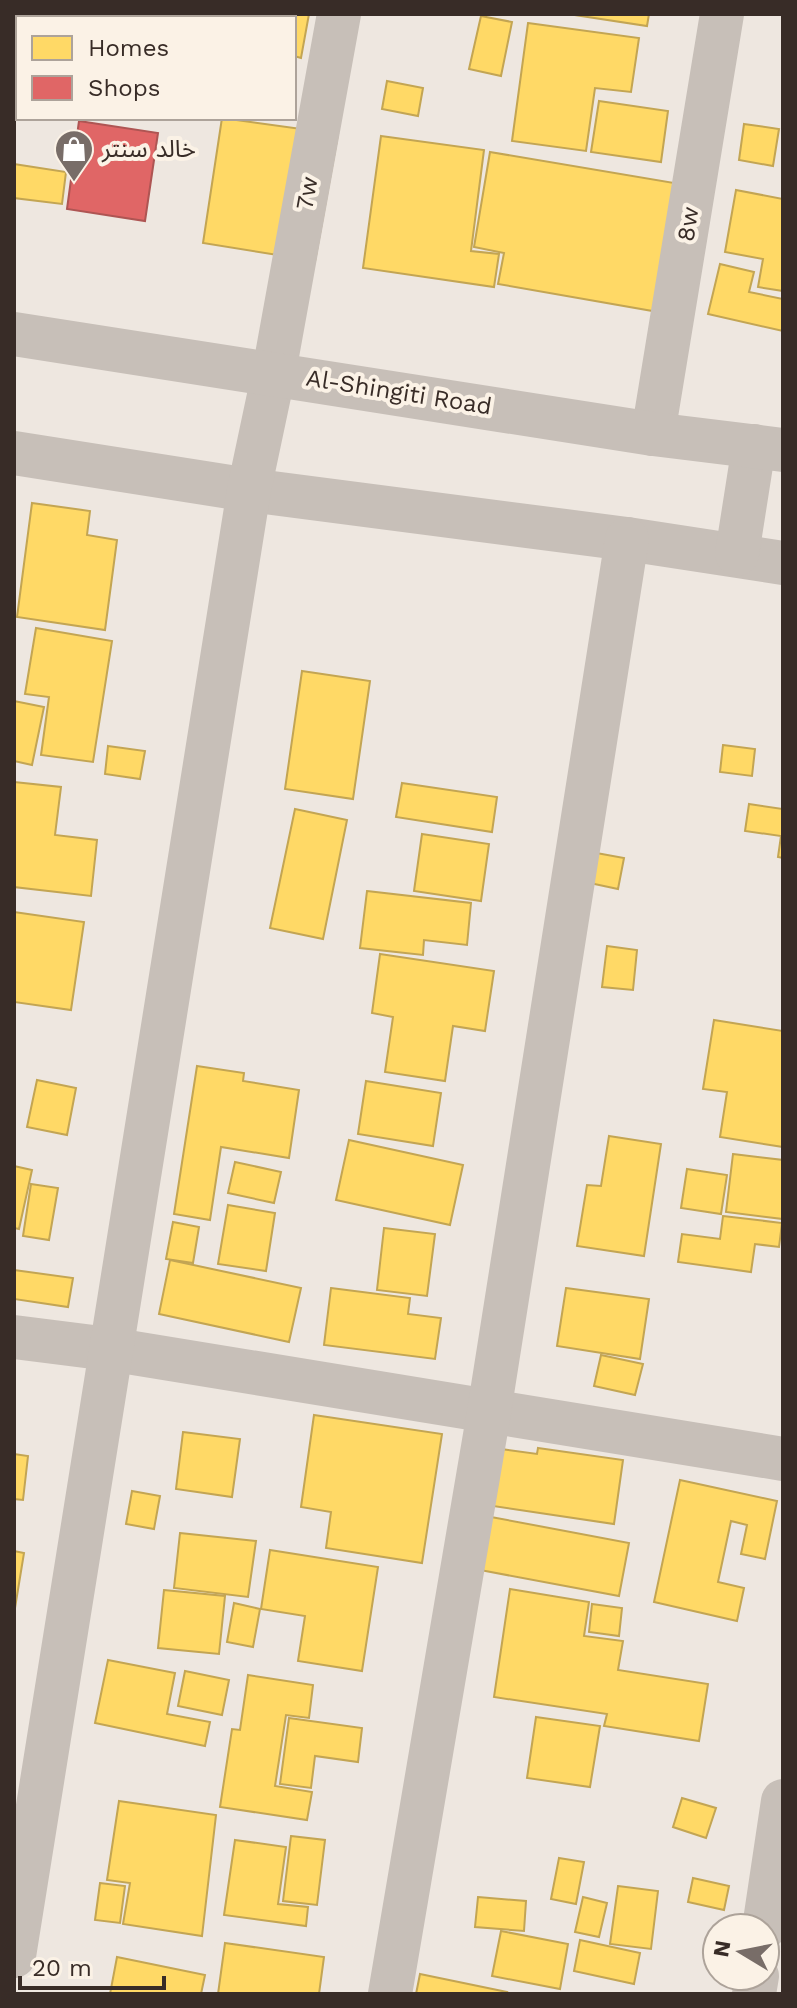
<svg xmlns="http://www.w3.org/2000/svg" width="797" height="2008" font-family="'Work Sans','Noto Sans Arabic',sans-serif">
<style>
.homes{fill:#ffd966;stroke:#c3a553;stroke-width:2}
.shops{fill:#e06666;stroke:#ae5553;stroke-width:2}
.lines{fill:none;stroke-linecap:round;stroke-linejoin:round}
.minor{stroke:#c7bfb8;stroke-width:44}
.tertiary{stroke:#c7bfb8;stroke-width:44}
.labels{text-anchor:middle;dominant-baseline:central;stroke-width:8;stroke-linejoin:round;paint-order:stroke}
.poi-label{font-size:24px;fill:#382c27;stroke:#fbf2e6;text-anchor:start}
.street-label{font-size:24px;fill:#382c27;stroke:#fbf2e6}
</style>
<rect width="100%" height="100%" fill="#eee7e0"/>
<g class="homes">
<polygon points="208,14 309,14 301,58 294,56 294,18 207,18"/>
<polygon points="568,14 649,14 647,26"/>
<polygon points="481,16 512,22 501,76 469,69"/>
<polygon points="528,23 639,38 631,92 595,88 586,151 512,141"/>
<polygon points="387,81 423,88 418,116 382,109"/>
<polygon points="599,101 668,111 661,162 591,152"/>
<polygon points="222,118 338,134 315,261 203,243"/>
<polygon points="744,124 779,129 773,166 739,160"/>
<polygon points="381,136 484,150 471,251 499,254 494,287 363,268"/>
<polygon points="490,152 686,185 664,313 498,284 504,253 474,247"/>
<polygon points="14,164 66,172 62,204 14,198"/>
<polygon points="736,190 783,199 783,291 758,287 763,259 725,252"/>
<polygon points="720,264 754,272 749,292 783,299 783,331 708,314"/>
<polygon points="32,503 90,511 87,535 117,540 105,630 17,617"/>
<polygon points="36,628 112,641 93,762 41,755 49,697 25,694"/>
<polygon points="302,671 370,681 353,799 285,789"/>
<polygon points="14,701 44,707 32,765 14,761"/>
<polygon points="723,745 755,749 752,776 720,772"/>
<polygon points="108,746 145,751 140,779 105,774"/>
<polygon points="14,782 61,787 55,835 97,840 91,896 14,887"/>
<polygon points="402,783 497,797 492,832 396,817"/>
<polygon points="749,804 783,809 783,858 778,857 781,836 745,831"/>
<polygon points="295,809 347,820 323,939 270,928"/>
<polygon points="422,834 489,844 481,901 414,891"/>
<polygon points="591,852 624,858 618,889 585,882"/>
<polygon points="367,891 471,903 467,945 424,940 423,955 360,948"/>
<polygon points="14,912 84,922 71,1010 14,1002"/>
<polygon points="607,946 637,950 633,990 602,987"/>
<polygon points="380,954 494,971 485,1031 453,1026 445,1081 385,1072 393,1017 372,1013"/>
<polygon points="714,1020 783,1031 783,1147 720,1137 727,1092 703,1089"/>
<polygon points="197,1066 244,1073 243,1081 299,1090 289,1158 221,1147 210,1220 174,1214"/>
<polygon points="37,1080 76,1088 67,1135 27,1127"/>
<polygon points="366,1081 441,1093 433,1146 358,1134"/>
<polygon points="609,1136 661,1144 644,1256 577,1246 587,1185 601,1186"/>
<polygon points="349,1140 463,1165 450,1225 336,1200"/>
<polygon points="733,1154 783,1160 783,1219 726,1212"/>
<polygon points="235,1162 281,1172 274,1203 228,1193"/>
<polygon points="14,1166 32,1170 19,1229 14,1228"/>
<polygon points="687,1169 727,1175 721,1214 681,1208"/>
<polygon points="31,1184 58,1188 49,1240 23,1236"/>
<polygon points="228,1205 275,1213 266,1271 218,1264"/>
<polygon points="723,1216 782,1223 779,1247 755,1244 751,1272 678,1262 682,1234 720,1239"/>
<polygon points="173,1222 199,1227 193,1263 166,1259"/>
<polygon points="384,1228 435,1234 427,1296 377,1290"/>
<polygon points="170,1260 301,1288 289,1342 159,1314"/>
<polygon points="14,1270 73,1278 68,1307 14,1299"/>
<polygon points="331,1288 410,1298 408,1314 441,1318 435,1359 324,1345"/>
<polygon points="566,1288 649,1299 640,1359 557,1346"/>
<polygon points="601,1355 643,1364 635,1395 594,1386"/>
<polygon points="314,1415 442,1434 422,1563 326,1548 331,1512 301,1507"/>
<polygon points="183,1432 240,1439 232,1497 176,1489"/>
<polygon points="538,1448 623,1460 614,1524 493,1506 501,1449 537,1454"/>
<polygon points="14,1454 28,1456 23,1500 14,1499"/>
<polygon points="680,1480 777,1501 765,1559 741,1554 747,1525 731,1521 718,1582 744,1588 737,1621 654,1602"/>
<polygon points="132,1491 160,1496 154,1529 126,1524"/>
<polygon points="491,1517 629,1543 619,1596 480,1570"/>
<polygon points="180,1533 256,1541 248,1597 174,1588"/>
<polygon points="270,1550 378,1567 362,1671 298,1661 305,1616 261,1609"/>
<polygon points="14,1551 24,1553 14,1614"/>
<polygon points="510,1589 589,1602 584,1636 623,1641 618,1670 708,1684 699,1741 604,1726 607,1714 494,1697"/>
<polygon points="164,1590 225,1596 219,1654 158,1648"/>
<polygon points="234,1603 260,1609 253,1647 227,1642"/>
<polygon points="592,1604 622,1608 619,1636 589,1632"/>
<polygon points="108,1660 175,1673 167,1714 210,1722 205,1746 95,1723"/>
<polygon points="185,1671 229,1680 222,1715 178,1706"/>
<polygon points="248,1675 313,1685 309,1718 286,1715 275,1786 312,1792 307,1820 220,1807 232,1729 240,1730"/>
<polygon points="536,1717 600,1726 590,1787 527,1778"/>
<polygon points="289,1718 362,1728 358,1762 315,1756 311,1788 280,1784"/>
<polygon points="682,1798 716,1808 706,1838 673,1827"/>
<polygon points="119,1801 216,1815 202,1936 123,1924 130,1883 107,1880"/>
<polygon points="291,1836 325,1840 317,1905 283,1901"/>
<polygon points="235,1840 286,1847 278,1904 308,1907 306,1926 224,1915"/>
<polygon points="559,1858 584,1862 576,1904 551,1899"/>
<polygon points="693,1878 729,1886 724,1910 688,1902"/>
<polygon points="100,1883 125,1886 120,1923 95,1920"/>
<polygon points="618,1886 658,1891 651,1949 610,1944"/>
<polygon points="478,1897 526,1901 524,1931 475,1927"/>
<polygon points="583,1897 607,1903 599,1937 575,1932"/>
<polygon points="501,1931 568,1944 560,1989 492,1976"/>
<polygon points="580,1940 640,1953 634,1984 574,1971"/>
<polygon points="225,1943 324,1957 319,1994 218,1994"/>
<polygon points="117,1957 205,1975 201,1994 110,1994"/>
<polygon points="420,1974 507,1992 506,1994 416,1994"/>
</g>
<polygon class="shops" points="79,121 158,133 145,221 67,209"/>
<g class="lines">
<g class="minor">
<polyline points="653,434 722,14"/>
<polyline points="14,453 249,490 627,539 783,563"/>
<polyline points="737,554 754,446"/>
<polyline points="14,1337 109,1349 783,1459"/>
<polyline points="764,1928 783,1801"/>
<polyline points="14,1956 249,490 274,372 339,14"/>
<polyline points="390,1994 489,1412 627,539"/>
<polyline points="754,1994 757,1976"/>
</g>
<polyline class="tertiary" points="14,334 653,434 783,450"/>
</g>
<defs>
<symbol id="shop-pin" viewBox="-11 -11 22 30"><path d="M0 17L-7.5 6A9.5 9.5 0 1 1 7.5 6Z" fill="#786d68" stroke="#fbf2e6"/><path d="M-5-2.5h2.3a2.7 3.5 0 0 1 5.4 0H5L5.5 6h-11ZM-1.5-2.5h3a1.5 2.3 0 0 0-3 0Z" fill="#fff"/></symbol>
</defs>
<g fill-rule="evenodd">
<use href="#shop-pin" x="52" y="127" width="44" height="60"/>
</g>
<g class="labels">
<g class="poi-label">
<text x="102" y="149">خالد سنتر</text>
</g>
<g class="street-label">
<text transform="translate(307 193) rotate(-80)">7w</text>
<text transform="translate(688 224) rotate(-81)">8w</text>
<text transform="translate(399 392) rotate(9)">Al-Shingiti Road</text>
</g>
</g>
<rect width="797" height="2008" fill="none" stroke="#382c27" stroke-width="32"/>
<rect x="16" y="16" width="280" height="104" fill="#fbf2e6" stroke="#ada39a" stroke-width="2"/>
<rect x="32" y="36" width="40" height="24" fill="#ffd966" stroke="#ada39a" stroke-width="2"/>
<text x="88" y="56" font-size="24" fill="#382c27">Homes</text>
<rect x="32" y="76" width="40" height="24" fill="#e06666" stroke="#ada39a" stroke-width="2"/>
<text x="88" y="96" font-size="24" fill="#382c27">Shops</text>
<g transform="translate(741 1952) rotate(280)"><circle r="38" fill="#fbf2e6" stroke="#ada39a" stroke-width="2"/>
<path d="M0-6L14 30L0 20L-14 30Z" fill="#786d68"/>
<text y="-12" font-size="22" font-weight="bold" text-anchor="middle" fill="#382c27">N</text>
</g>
<path d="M20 1976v12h144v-12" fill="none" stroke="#382c27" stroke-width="4"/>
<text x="32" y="1976" font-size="24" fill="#382c27" stroke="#fbf2e6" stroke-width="6" paint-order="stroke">20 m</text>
</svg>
